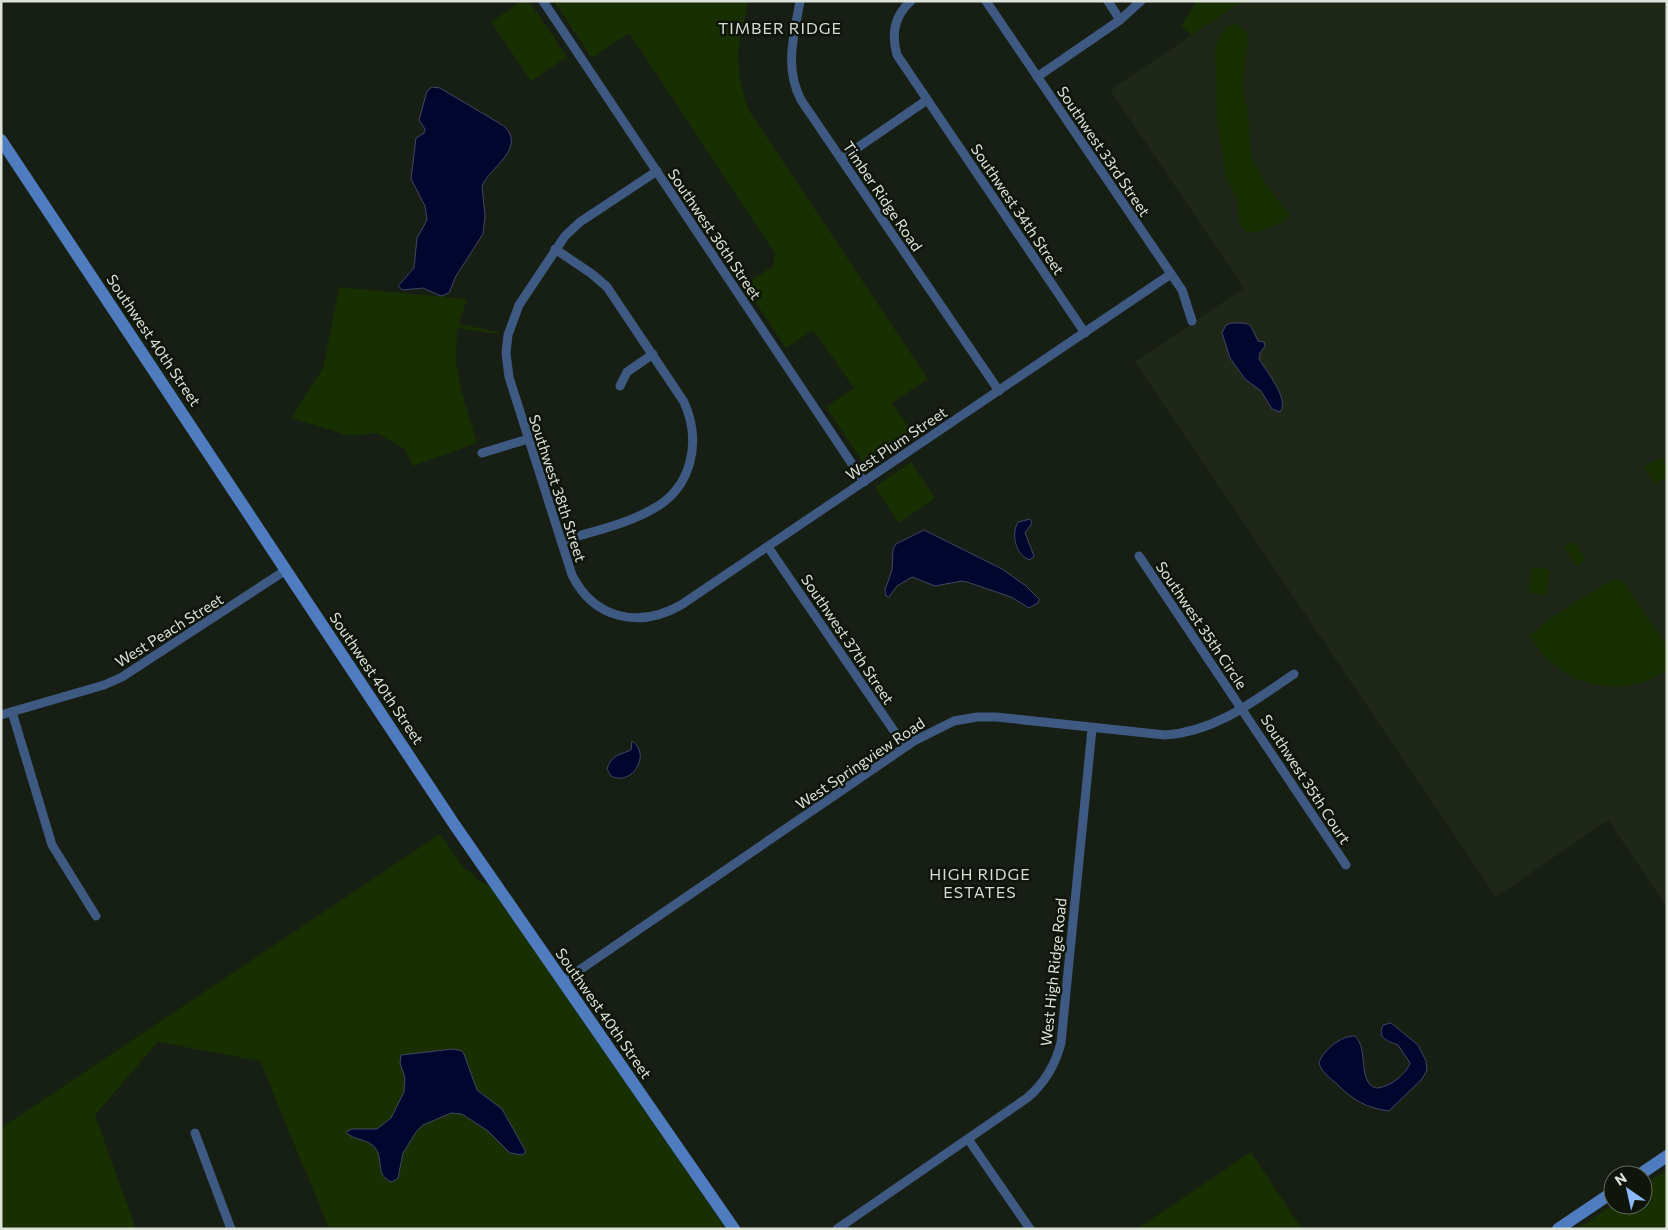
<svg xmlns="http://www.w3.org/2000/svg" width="1668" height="1230" font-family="Commissioner,sans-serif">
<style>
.built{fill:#1f2818}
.green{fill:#182f01}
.water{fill:#00062e;stroke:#424862}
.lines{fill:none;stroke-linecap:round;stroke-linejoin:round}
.minor{stroke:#3e5982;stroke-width:9}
.secondary{stroke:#4f7cbe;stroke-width:12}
.labels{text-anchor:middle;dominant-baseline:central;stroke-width:5;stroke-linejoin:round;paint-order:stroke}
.street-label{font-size:15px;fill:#dde2da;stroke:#0f150a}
.neighbourhood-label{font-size:16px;letter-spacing:1px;fill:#d5ded0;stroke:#0f150a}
</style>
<rect width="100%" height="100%" fill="#171e13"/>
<polygon class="built" points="1243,1 1667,1 1667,907 1608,820 1496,897 1135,362 1244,288 1110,90"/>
<g class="green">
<polygon points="522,1 529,1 567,57 531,81 491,22"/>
<polygon points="554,1 748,1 738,52 740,81 748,109 928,379 892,403 914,435 866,467 826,407 854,388 817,335 811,331 786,348 744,285 773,266 775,253 629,33 592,58"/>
<polygon points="1197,1 1243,1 1192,35 1181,26"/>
<polygon points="1239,24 1246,31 1248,40 1243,86 1249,120 1250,147 1252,157 1265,183 1290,215 1284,222 1260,231 1248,233 1240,225 1237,199 1226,178 1217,121 1215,46 1223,30 1227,26"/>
<polygon points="339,287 467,299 459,324 499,332 498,334 457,328 456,362 462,393 477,443 413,466 404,449 377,433 350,436 291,418 323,368"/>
<polygon points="1661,457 1667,466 1667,476 1655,484 1644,467"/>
<polygon points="911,462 935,498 899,523 875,487"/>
<polygon points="1574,541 1586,560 1576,566 1564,547"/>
<polygon points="1532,567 1550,570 1546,596 1528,592"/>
<path d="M1613,579l9,1 42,61 3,6v22c-44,35 -112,15 -137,-33l19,-17z"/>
<polygon points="440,834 465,870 470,871 480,882 489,885 726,1229 329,1229 260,1061 158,1042 95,1115 136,1229 1,1229 1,1128"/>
<polygon points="1251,1152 1302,1229 1137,1229"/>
<polygon points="1667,1169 1667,1229 1577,1229 1613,1205 1643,1205 1643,1185"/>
</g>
<g class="water">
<path d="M432,87l8,1 64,38c23,22 -14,41 -22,60l3,30 -2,18 -27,42 -7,17 -8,3 -18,-8 -20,2 -5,-4 16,-18 3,-30 10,-18 -2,-14 -14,-27 5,-41 8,-5 1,-4 -6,-9 8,-29z"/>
<path d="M1232,323c21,0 17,0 26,18l6,1 1,4 -5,7 -1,6c7,12 31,40 21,53l-8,-3 -11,-18 -16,-12 -15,-21 -8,-25 4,-8z"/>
<path d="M1030,519l2,4 -7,10 9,23 -4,4c-15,-5 -19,-26 -12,-38z"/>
<polygon points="924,530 1002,569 1026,586 1039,599 1038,603 1029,608 1011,597 967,582 962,581 935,586 912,577 897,586 889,597 886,596 885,590 892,570 893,549 896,544"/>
<path d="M632,741c20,13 0,46 -21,35l-4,-7c4,-14 12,-14 24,-19z"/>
<path d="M1391,1023l27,22 8,16 1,9 -5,9 -33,32c-23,-3 -36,-11 -52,-27 -8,-7 -15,-11 -18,-21 3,-12 23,-28 36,-27 14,13 2,46 21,52 12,0 30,-13 34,-25l-12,-18c-10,-4 -21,-6 -15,-20z"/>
<path d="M453,1049l9,2 2,3 13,36 25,19 23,41v3l-3,2 -12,-2 -22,-22 -26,-17 -11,-1 -28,12 -7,7 -13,21 -5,25 -6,4c-17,-6 -8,-20 -16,-33 -7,-11 -23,-8 -30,-17l6,-3h25l14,-11 13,-26 1,-14 -5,-15 1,-8z"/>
</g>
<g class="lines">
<g class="minor">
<polyline points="543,1 864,482"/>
<path d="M800,1c-6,35 -16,66 1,99l198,291"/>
<path d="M911,1c-17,15 -20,33 -14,54l188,278"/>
<polyline points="986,1 1182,290 1192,321"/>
<polyline points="1108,1 1120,20"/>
<polyline points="1037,77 1120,20 1141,1"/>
<polyline points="841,159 927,100"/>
<path d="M657,171l-77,51 -15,14 -46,69 -11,30 -2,18 3,24 63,198c22,44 67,54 109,30l490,-331"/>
<path d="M555,249l37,25 15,13 77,115c18,40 8,87 -33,108 -27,15 -61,22 -90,31"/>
<polyline points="620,386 627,372 653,354"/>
<polyline points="482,453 528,439"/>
<polyline points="768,547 905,747"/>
<polyline points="1139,556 1346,865"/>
<polyline points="12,712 52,845 96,916"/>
<polyline points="1,715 104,685 122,677 286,570"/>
<path d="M562,982l352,-241 40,-20 23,-4h19l169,18c50,-3 89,-34 129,-61"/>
<polyline points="195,1133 231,1229"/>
<polyline points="968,1139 1030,1229"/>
<path d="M837,1229l190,-131c18,-15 28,-32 34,-55l31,-314"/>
</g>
<g class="secondary">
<polyline points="1,140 454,824 734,1229"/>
<polyline points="1639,1175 1667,1156"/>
<polyline points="1558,1229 1613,1192"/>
</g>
</g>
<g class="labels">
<g class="street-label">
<text transform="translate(1104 151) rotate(56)">Southwest 33rd Street</text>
<text transform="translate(883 196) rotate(56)">Timber Ridge Road</text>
<text transform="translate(1018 209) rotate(56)">Southwest 34th Street</text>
<text transform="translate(715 234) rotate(56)">Southwest 36th Street</text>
<text transform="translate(154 340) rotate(56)">Southwest 40th Street</text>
<text transform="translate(896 443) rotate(-34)">West Plum Street</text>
<text transform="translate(558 488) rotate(72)">Southwest 38th Street</text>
<text transform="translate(1202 625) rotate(56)">Southwest 35th Circle</text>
<text transform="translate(169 630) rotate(-32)">West Peach Street</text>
<text transform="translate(848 639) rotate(56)">Southwest 37th Street</text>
<text transform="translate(377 678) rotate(56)">Southwest 40th Street</text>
<text transform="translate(860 763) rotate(-34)">West Springview Road</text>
<text transform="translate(1306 779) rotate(57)">Southwest 35th Court</text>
<text transform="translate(1053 972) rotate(-84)">West High Ridge Road</text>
<text transform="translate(604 1013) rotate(55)">Southwest 40th Street</text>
</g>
<g class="neighbourhood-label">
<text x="780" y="27">TIMBER RIDGE</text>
<text x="980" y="873">HIGH RIDGE<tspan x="980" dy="18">ESTATES</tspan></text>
</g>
</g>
<rect width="1668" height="1230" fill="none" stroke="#dde2da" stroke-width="5"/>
<g transform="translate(1628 1190) rotate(326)"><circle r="24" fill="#0f150a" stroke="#61675d"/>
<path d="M0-4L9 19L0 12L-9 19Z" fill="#8cb9fc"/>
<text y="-8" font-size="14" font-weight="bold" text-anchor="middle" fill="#dde2da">N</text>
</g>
</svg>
